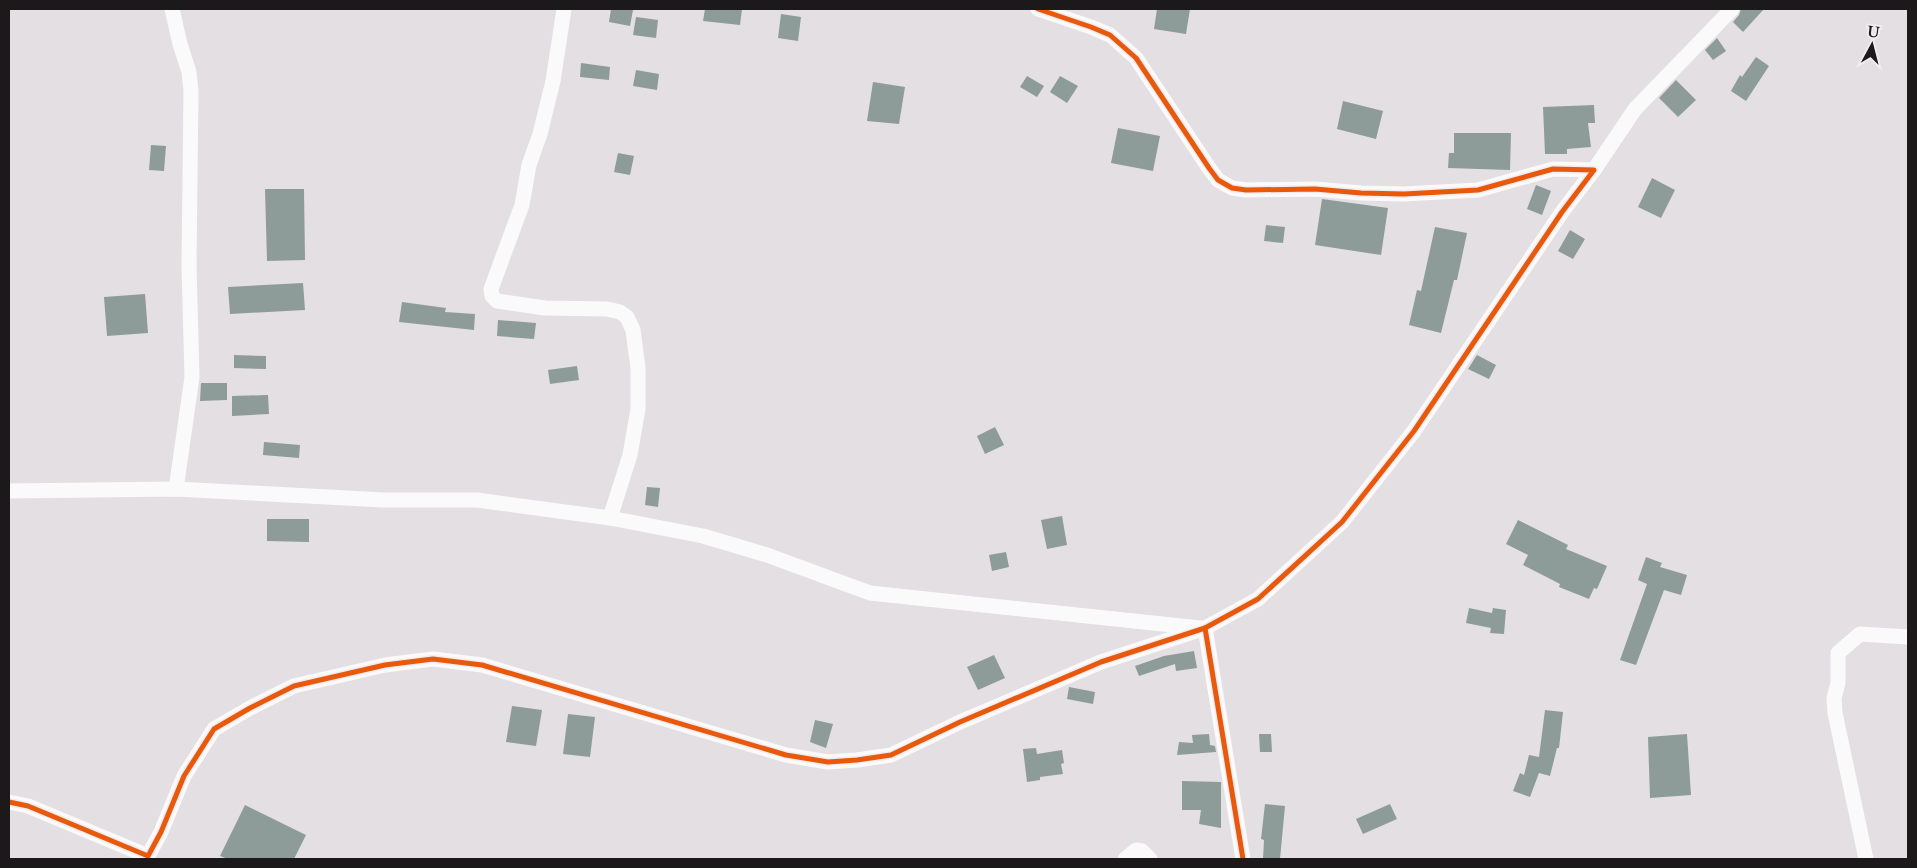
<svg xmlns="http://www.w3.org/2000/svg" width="1917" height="868" font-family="'Libre Baskerville',serif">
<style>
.building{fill:#8d9c98}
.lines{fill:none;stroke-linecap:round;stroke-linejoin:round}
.minor{stroke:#fbfafb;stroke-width:15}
.cycleway-casing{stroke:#f2ebef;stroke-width:8}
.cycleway{stroke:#e8590c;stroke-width:5}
</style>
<rect width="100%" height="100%" fill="#e4dfe2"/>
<g class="building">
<polygon points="611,9 633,10 630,26 609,22"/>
<polygon points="705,9 742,9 740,25 703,21"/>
<polygon points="1157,9 1190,9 1186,34 1154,29"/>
<polygon points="1741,9 1764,9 1743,32 1733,22 1739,15"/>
<polygon points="781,14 801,17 798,41 778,38"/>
<polygon points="636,17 658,20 656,38 633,35"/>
<polygon points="1717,38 1726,51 1713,60 1705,50"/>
<polygon points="1756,57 1769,66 1746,101 1731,91 1740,75 1742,77"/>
<polygon points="581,63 610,67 609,80 580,77"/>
<polygon points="636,70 659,74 657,90 633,86"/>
<polygon points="1027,76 1044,86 1037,97 1020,87"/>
<polygon points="1060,76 1078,86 1067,103 1050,92"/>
<polygon points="1676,80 1696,100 1678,117 1659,98"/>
<polygon points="873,82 905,87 899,124 867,121"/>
<polygon points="1343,101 1383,111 1376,139 1337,129"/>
<polygon points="1594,105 1595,123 1588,123 1591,147 1567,149 1567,154 1545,154 1543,107"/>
<polygon points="1118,128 1160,136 1153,171 1111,163"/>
<polygon points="1454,133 1511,133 1510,170 1448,168 1449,153 1454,153"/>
<polygon points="151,145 166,146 164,171 149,170"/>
<polygon points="618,153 634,156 630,175 614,172"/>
<polygon points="1652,178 1675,190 1661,218 1638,207"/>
<polygon points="1536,185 1551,191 1542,215 1527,209"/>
<polygon points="265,189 304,189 305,260 267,261"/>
<polygon points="1322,199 1388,208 1381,255 1315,245"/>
<polygon points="1266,225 1285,227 1283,243 1264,241"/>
<polygon points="1435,227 1467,233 1457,280 1454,280 1441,333 1409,325 1417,290 1421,291"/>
<polygon points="1570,230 1585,239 1573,259 1558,251"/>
<polygon points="303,283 305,310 230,314 228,287"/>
<polygon points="145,294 148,333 107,336 104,297"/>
<polygon points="402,302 446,308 445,312 475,314 474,330 399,322"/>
<polygon points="498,320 536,323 534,339 497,336"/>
<polygon points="234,355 266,356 266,369 234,368"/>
<polygon points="1477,355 1496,365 1489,379 1468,369"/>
<polygon points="577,366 579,380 550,384 548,370"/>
<polygon points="201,383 227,383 227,400 200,401"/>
<polygon points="268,395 269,414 232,416 232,396"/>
<polygon points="995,427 1004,445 985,454 977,436"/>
<polygon points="264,442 300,445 299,458 263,455"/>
<polygon points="647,487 660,488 658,507 645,505"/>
<polygon points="1062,516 1067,545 1047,549 1041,520"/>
<polygon points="267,519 309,519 309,542 267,541"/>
<polygon points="1518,520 1568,545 1566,549 1607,566 1597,589 1594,588 1589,599 1559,587 1560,584 1523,565 1528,555 1506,544"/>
<polygon points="1006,552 1009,567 992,571 989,555"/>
<polygon points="1646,557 1662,563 1660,567 1687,575 1681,595 1664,590 1636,665 1620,660 1647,584 1638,580"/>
<polygon points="1469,608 1492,613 1493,608 1506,610 1504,634 1490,633 1491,628 1466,623"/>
<polygon points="1194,651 1197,668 1176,671 1175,664 1139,676 1135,666 1164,656"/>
<polygon points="994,655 1005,678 978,690 967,667"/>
<polygon points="1069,687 1095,692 1093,704 1067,699"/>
<polygon points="512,706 542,710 536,746 506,742"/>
<polygon points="1545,710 1563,712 1559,748 1557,748 1550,776 1539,773 1530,797 1513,791 1520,773 1524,775 1529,755 1539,757"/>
<polygon points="568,714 595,717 590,757 563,754"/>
<polygon points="815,720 833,724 826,748 810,742"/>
<polygon points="1209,734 1210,745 1215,746 1216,752 1177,755 1179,742 1193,743 1192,735"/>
<polygon points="1259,734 1271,734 1272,752 1260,752"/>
<polygon points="1687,734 1691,795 1650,798 1648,737"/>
<polygon points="1036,748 1037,754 1062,750 1064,763 1061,764 1063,774 1040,777 1040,780 1027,782 1023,749"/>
<polygon points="1182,781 1221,782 1221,828 1199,824 1201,810 1182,810"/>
<polygon points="1265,804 1285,806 1280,859 1263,859 1264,840 1261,839"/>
<polygon points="1390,804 1397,819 1363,834 1356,819"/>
<polygon points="245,805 306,835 294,859 228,859 220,856"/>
</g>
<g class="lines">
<g class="minor">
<polyline points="172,9 180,44 189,72 191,91 189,266 192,377 176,489"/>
<polyline points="564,9 553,81 540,134 529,165 522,205 491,289 492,296 497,301 545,308 607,309 620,312 627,317 633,330 638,368 638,409 630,455 610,518"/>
<polyline points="1038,9 1091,27 1110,35 1136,58 1209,168 1218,180 1232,188 1246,190 1315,189 1361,193 1404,194 1478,190 1553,169 1594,170 1562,212 1414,431 1342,522 1258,599 1205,628 1243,859"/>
<polyline points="1594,170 1635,109 1732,9"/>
<polyline points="9,491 176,489 384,500 477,500 610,518 703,536 767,555 870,593 1200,628"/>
<polyline points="9,802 28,806 148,856 161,832 184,776 214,729 250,708 294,686 385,665 433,659 482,665 786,755 828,762 857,760 891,755 960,722 1101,662 1205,628"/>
<polyline points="1125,859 1136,850 1142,851 1150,859"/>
<polyline points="1866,859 1835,713 1834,698 1838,683 1838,653 1860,634 1908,637"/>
</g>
<defs>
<g id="cycleway">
<polyline points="1038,9 1091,27 1110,35 1136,58 1209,168 1218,180 1232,188 1246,190 1315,189 1361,193 1404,194 1478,190 1553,169 1594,170 1562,212 1414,431 1342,522 1258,599 1205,628 1243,859"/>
<polyline points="9,802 28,806 148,856 161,832 184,776 214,729 250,708 294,686 385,665 433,659 482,665 786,755 828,762 857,760 891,755 960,722 1101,662 1205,628"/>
</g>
</defs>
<use href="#cycleway" class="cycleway-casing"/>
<use href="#cycleway" class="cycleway"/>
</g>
<rect width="1917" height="868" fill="none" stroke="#1b191a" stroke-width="20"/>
<g transform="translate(1872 45) rotate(7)" stroke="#f2ebef" stroke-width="4" paint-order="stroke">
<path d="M0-4L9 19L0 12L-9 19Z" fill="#1b191a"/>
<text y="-8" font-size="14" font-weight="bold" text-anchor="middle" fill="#1b191a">U</text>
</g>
</svg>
